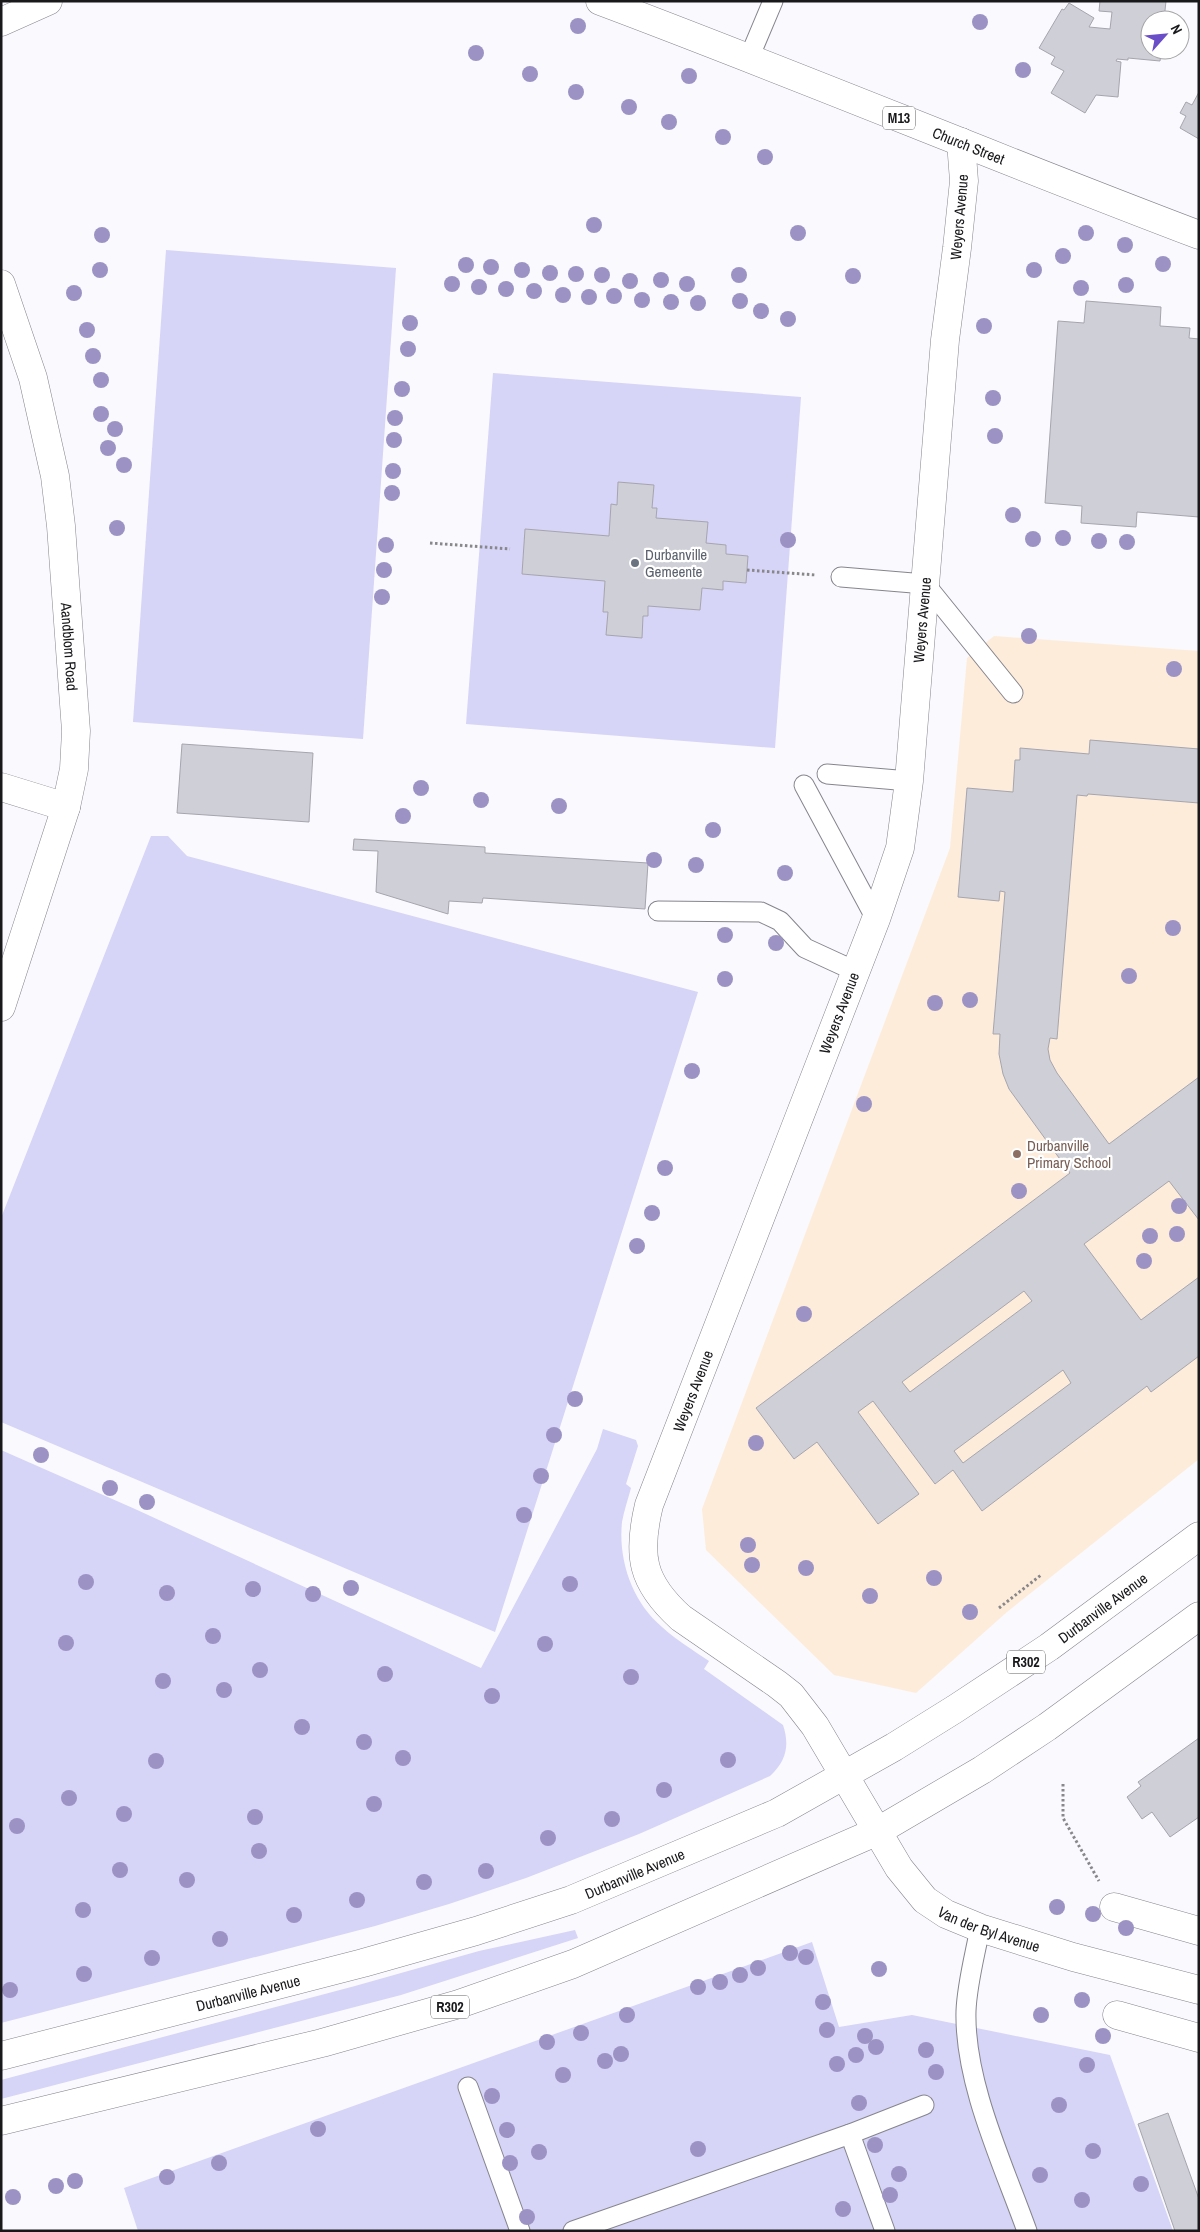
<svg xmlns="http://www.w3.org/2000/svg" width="1200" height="2232" font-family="'Archivo Narrow',sans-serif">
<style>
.education{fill:#feecdb}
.green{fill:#d6d4f7}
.building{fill:#cfcfd8;stroke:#a6a5ae;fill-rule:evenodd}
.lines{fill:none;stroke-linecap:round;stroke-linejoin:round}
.lane-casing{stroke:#85858d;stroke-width:21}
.street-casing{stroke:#85858d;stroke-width:29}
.primary-casing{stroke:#85858d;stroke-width:29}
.path{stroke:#88888b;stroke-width:3;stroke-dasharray:2.5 2.5;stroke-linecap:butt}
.lane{stroke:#fff;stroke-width:19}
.street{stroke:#fff;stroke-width:28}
.primary{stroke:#fff;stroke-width:28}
.tree{fill:#9c93c4}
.worship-dot{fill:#6b7280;stroke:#fff;stroke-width:2}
.education-dot{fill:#8d6e63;stroke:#fff;stroke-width:2}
.labels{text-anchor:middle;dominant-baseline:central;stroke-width:4.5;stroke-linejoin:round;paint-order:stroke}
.shield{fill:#fff;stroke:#5e5e60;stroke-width:1}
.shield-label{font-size:14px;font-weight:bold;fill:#19191c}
.street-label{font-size:15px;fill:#19191c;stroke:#fff}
.worship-label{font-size:15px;fill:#5b616d;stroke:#fff;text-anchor:start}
.education-label{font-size:15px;fill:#785e54;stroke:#fff;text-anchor:start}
</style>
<rect width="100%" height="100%" fill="#f9f9fe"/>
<polygon class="education" points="994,636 1199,651 1199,1459 1007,1612 916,1693 834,1675 706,1550 702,1509 950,848 967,658"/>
<g class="green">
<polygon points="166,250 396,268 363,739 133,722"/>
<polygon points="493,373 801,397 775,748 466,724"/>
<polygon points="151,836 168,836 187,856 698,992 495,1632 1,1422 1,1218"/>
<path d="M603,1429l33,11 2,6 -12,38 5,4c-3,11 -7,23 -9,34 -4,38 10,80 40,105 14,13 31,23 47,34l-5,8 79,56c7,21 3,36 -13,51l-131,58 -113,44 -77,26 -74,22 -374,97v-573l134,59 346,159 116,-219z"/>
<polygon points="575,1930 578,1938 401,1995 1,2099 1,2080 355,1986 479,1951"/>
<polygon points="812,1942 839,2027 912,2015 1110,2055 1173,2231 138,2231 124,2188"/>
</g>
<g class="building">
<polygon points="1100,1 1166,1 1164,20 1150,20 1150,50 1170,50 1169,55 1161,54 1160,61 1128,58 1128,60 1117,59 1116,61 1121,62 1118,97 1096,95 1085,113 1051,93 1064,71 1051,64 1055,57 1039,48 1062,9 1064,10 1069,3 1094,18 1089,27 1110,29 1112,12 1099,11"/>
<polygon points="1199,92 1199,139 1180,128 1186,116 1180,113 1186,102 1192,105"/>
<polygon points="1086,301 1161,307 1160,326 1190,328 1189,338 1199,339 1199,517 1137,512 1136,527 1081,523 1082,506 1045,503 1058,321 1084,323"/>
<polygon points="618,482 654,485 652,508 657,508 656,518 708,522 706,543 726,545 726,554 748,556 746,583 723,581 723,590 702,588 700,610 648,606 648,616 643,616 642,638 606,635 608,612 603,612 605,581 522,574 525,529 609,536 611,504 617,505"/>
<path d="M1090,740l109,9v54l-111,-9 -1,2 -10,-1 -20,244 -7,-1 -2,11 2,11 7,13 52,71 90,-67v143l-30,-39 -85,63 57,76 58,-43v79l-48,36 -4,-6 -165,125 -29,-41 -18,14 -62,-83 -15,11 61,82 -41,30 -61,-82 -23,17 -38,-51 314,-235 -61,-84 -6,-15 -4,-20 1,-20h-7l12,-142 -5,-1 -1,10 -41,-4 9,-109 46,4 2,-32h5v-12l69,6zM1024,1291l8,10 -122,91 -8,-10zM1063,1370l8,13 -108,80 -9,-12z"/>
<polygon points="182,744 313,753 309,822 177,813"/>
<polygon points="354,839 485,847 485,853 648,863 645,909 483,898 482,903 449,901 448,914 376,892 378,851 353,850"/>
<polygon points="1199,1738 1199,1817 1170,1837 1152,1812 1142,1819 1127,1797 1141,1786 1138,1782"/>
<polygon points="1168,2113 1199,2199 1199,2231 1175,2231 1138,2124"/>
</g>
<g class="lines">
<defs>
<g id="lane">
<polyline points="749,58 773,1"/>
<polyline points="841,577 925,584 1013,693"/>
<polyline points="827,774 909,781"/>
<polyline points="804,785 876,919"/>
<polyline points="658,911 761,912 780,921 805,948 855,971"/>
<path d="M980,1928c-5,27 -13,56 -14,83 -2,71 37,153 61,220"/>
<polyline points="468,2087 520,2231"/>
<polyline points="850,2134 885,2231"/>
<polyline points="573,2231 850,2134 924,2105"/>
</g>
<g id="street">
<path id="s1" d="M961,142l3,39 -7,67 -12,92 -36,441 -9,67 -24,71 -227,586c-12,50 -8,77 32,113l96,66 14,11 24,31 84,142 26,32 21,14 34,14 93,29 126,33"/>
<path id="s2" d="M1,284l32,94 22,98 6,50 15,205 -2,38 -8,38 -65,200"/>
<polyline points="1,787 66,807"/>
<polyline points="1114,1907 1199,1931"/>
<polyline points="1117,2015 1199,2038"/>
</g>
<g id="primary">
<path id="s3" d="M600,1c200,75 398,158 599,234"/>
<polyline points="1,22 48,1"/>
<path id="s4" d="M1,2056l362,-93 113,-32 95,-31 206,-87 117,-66 61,-38 94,-62 150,-111"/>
<polyline points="1,2121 322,2043 459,2004 573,1964 878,1831 982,1770 1047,1727 1199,1616"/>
</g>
</defs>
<use href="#lane" class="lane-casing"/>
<use href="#street" class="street-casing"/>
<use href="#primary" class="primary-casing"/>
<g class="path">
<polyline points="430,543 510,549"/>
<polyline points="747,570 816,575"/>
<polyline points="999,1608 1041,1575"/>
<polyline points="1063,1784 1063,1818 1099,1881"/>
</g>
<use href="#lane" class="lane"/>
<use href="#street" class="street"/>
<use href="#primary" class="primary"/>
</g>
<g class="tree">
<circle cx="980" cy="22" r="8"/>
<circle cx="578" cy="26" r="8"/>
<circle cx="476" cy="53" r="8"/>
<circle cx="1023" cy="70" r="8"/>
<circle cx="530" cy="74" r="8"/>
<circle cx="689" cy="76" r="8"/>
<circle cx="576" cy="92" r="8"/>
<circle cx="629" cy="107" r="8"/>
<circle cx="669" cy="122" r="8"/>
<circle cx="723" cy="137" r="8"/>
<circle cx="765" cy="157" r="8"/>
<circle cx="594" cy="225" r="8"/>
<circle cx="798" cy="233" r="8"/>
<circle cx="1086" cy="233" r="8"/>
<circle cx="102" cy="235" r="8"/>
<circle cx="1125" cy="245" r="8"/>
<circle cx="1063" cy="256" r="8"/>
<circle cx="1163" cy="264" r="8"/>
<circle cx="466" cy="265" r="8"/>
<circle cx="491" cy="267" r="8"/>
<circle cx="100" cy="270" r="8"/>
<circle cx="522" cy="270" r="8"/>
<circle cx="1034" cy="270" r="8"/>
<circle cx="550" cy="273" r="8"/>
<circle cx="576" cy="274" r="8"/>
<circle cx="602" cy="275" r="8"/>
<circle cx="739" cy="275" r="8"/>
<circle cx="853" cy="276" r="8"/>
<circle cx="661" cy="280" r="8"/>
<circle cx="630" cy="281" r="8"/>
<circle cx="452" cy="284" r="8"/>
<circle cx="687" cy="284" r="8"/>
<circle cx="1126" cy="285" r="8"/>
<circle cx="479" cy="287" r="8"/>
<circle cx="1081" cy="288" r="8"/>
<circle cx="506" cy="289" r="8"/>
<circle cx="534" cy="291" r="8"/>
<circle cx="74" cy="293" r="8"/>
<circle cx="563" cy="295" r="8"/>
<circle cx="614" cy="296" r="8"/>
<circle cx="589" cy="297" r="8"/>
<circle cx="642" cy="300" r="8"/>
<circle cx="740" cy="301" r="8"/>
<circle cx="671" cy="302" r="8"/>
<circle cx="698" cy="303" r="8"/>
<circle cx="761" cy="311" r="8"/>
<circle cx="788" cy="319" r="8"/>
<circle cx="410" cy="323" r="8"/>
<circle cx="984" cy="326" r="8"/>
<circle cx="87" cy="330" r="8"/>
<circle cx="408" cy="349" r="8"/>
<circle cx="93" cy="356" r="8"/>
<circle cx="101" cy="380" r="8"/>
<circle cx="402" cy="389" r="8"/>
<circle cx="993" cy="398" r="8"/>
<circle cx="101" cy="414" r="8"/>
<circle cx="395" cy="418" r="8"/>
<circle cx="115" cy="429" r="8"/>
<circle cx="995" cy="436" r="8"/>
<circle cx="394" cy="440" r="8"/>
<circle cx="108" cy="448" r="8"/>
<circle cx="124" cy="465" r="8"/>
<circle cx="393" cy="471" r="8"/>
<circle cx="392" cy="493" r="8"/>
<circle cx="1013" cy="515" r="8"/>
<circle cx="117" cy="528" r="8"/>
<circle cx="1063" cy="538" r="8"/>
<circle cx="1033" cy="539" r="8"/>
<circle cx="788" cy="540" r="8"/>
<circle cx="1099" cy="541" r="8"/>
<circle cx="1127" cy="542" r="8"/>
<circle cx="386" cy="545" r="8"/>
<circle cx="384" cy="570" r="8"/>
<circle cx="382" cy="597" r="8"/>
<circle cx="1029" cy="636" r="8"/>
<circle cx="1174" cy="669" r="8"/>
<circle cx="421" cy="788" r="8"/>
<circle cx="481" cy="800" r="8"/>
<circle cx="559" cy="806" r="8"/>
<circle cx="403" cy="816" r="8"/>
<circle cx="713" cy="830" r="8"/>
<circle cx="654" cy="860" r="8"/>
<circle cx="696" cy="865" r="8"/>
<circle cx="785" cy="873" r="8"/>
<circle cx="1173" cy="928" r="8"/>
<circle cx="725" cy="935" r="8"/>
<circle cx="776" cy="943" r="8"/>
<circle cx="1129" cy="976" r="8"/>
<circle cx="725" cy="979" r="8"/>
<circle cx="970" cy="1000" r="8"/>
<circle cx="935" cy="1003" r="8"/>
<circle cx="692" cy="1071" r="8"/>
<circle cx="864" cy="1104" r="8"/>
<circle cx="665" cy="1168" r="8"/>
<circle cx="1019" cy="1191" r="8"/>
<circle cx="1179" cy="1206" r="8"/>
<circle cx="652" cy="1213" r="8"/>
<circle cx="1177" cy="1234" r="8"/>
<circle cx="1150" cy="1236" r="8"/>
<circle cx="637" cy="1246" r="8"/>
<circle cx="1144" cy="1261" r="8"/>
<circle cx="804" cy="1314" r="8"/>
<circle cx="575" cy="1399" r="8"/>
<circle cx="554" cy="1435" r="8"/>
<circle cx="756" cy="1443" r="8"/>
<circle cx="41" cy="1455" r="8"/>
<circle cx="541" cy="1476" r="8"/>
<circle cx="110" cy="1488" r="8"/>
<circle cx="147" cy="1502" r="8"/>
<circle cx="524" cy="1515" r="8"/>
<circle cx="748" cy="1545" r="8"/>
<circle cx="752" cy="1565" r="8"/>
<circle cx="806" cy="1568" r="8"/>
<circle cx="934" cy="1578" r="8"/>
<circle cx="86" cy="1582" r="8"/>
<circle cx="570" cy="1584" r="8"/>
<circle cx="351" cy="1588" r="8"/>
<circle cx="253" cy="1589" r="8"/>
<circle cx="167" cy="1593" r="8"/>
<circle cx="313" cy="1594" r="8"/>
<circle cx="870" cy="1596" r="8"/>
<circle cx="970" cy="1612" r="8"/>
<circle cx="213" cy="1636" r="8"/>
<circle cx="66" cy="1643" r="8"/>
<circle cx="545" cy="1644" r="8"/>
<circle cx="260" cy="1670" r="8"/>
<circle cx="385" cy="1674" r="8"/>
<circle cx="631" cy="1677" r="8"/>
<circle cx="163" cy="1681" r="8"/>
<circle cx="224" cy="1690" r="8"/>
<circle cx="492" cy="1696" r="8"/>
<circle cx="302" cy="1727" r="8"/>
<circle cx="364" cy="1742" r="8"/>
<circle cx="403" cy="1758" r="8"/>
<circle cx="728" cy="1760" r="8"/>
<circle cx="156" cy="1761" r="8"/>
<circle cx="664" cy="1790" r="8"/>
<circle cx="69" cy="1798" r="8"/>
<circle cx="374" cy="1804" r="8"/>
<circle cx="124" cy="1814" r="8"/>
<circle cx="255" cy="1817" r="8"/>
<circle cx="612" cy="1819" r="8"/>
<circle cx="17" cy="1826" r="8"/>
<circle cx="548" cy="1838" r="8"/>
<circle cx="259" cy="1851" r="8"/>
<circle cx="120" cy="1870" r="8"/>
<circle cx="486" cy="1871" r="8"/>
<circle cx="187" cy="1880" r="8"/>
<circle cx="424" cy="1882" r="8"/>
<circle cx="357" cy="1900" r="8"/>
<circle cx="1057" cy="1907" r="8"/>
<circle cx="83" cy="1910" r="8"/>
<circle cx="1093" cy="1914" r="8"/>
<circle cx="294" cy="1915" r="8"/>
<circle cx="1126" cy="1928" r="8"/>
<circle cx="220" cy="1939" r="8"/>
<circle cx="790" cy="1953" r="8"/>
<circle cx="806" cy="1957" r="8"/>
<circle cx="152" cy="1958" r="8"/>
<circle cx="758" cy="1968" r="8"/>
<circle cx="879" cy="1969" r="8"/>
<circle cx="84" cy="1974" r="8"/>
<circle cx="740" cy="1975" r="8"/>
<circle cx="720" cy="1982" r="8"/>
<circle cx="698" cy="1987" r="8"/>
<circle cx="10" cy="1990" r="8"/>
<circle cx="1082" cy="2000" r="8"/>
<circle cx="823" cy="2002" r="8"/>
<circle cx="627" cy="2015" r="8"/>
<circle cx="1041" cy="2015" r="8"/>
<circle cx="827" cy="2030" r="8"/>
<circle cx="581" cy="2033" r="8"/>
<circle cx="865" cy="2036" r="8"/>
<circle cx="1103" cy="2036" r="8"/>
<circle cx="547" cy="2042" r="8"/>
<circle cx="876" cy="2047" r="8"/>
<circle cx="926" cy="2050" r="8"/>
<circle cx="621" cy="2054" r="8"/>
<circle cx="856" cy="2055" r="8"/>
<circle cx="605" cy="2061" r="8"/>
<circle cx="837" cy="2064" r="8"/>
<circle cx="1087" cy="2065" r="8"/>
<circle cx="936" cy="2072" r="8"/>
<circle cx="563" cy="2075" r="8"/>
<circle cx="492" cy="2096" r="8"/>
<circle cx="859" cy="2103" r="8"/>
<circle cx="1059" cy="2105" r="8"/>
<circle cx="318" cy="2129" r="8"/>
<circle cx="507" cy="2130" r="8"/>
<circle cx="875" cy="2145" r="8"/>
<circle cx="698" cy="2149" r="8"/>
<circle cx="1093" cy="2151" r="8"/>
<circle cx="539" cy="2152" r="8"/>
<circle cx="219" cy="2163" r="8"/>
<circle cx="510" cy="2163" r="8"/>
<circle cx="899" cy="2174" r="8"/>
<circle cx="1040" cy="2175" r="8"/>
<circle cx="167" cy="2177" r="8"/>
<circle cx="75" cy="2181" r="8"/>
<circle cx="1141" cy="2184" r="8"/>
<circle cx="56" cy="2186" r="8"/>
<circle cx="890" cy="2195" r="8"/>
<circle cx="13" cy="2197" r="8"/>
<circle cx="1082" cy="2200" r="8"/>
<circle cx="843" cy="2209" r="8"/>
<circle cx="527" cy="2217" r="8"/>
</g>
<circle class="worship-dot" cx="635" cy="563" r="5"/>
<circle class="education-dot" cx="1017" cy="1154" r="5"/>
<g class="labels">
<g class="shield">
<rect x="883" y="106.5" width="32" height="23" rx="4"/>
<rect x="1007" y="1650.5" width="38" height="23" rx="4"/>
<rect x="431" y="1995.5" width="38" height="23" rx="4"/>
</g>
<g class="shield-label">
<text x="899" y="118">M13</text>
<text x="1026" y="1662">R302</text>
<text x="450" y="2007">R302</text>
</g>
<g class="street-label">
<text stroke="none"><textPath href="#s3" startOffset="396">Church Street</textPath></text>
<text transform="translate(959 217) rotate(-85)">Weyers Avenue</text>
<text transform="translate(922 620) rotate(-85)">Weyers Avenue</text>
<text stroke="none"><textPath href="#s2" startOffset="371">Aandblom Road</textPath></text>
<text transform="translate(839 1013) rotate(-69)">Weyers Avenue</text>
<text transform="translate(693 1391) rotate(-69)">Weyers Avenue</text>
<text stroke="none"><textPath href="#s4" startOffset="1200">Durbanville Avenue</textPath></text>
<text stroke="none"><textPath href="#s4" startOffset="660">Durbanville Avenue</textPath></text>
<text stroke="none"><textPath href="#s1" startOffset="1989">Van der Byl Avenue</textPath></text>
<text stroke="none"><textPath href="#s4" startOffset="255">Durbanville Avenue</textPath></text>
</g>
<g class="worship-label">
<text x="645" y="554">Durbanville<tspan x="645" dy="17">Gemeente</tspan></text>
</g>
<g class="education-label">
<text x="1027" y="1145">Durbanville<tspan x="1027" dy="17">Primary School</tspan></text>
</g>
</g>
<rect width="1200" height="2232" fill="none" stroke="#19191c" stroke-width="5"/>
<g transform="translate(1165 35) rotate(63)"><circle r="24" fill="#ffffff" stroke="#a3a3a4"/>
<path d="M0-4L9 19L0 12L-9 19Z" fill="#694ec8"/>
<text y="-8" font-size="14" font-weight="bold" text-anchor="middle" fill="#19191c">N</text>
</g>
</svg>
